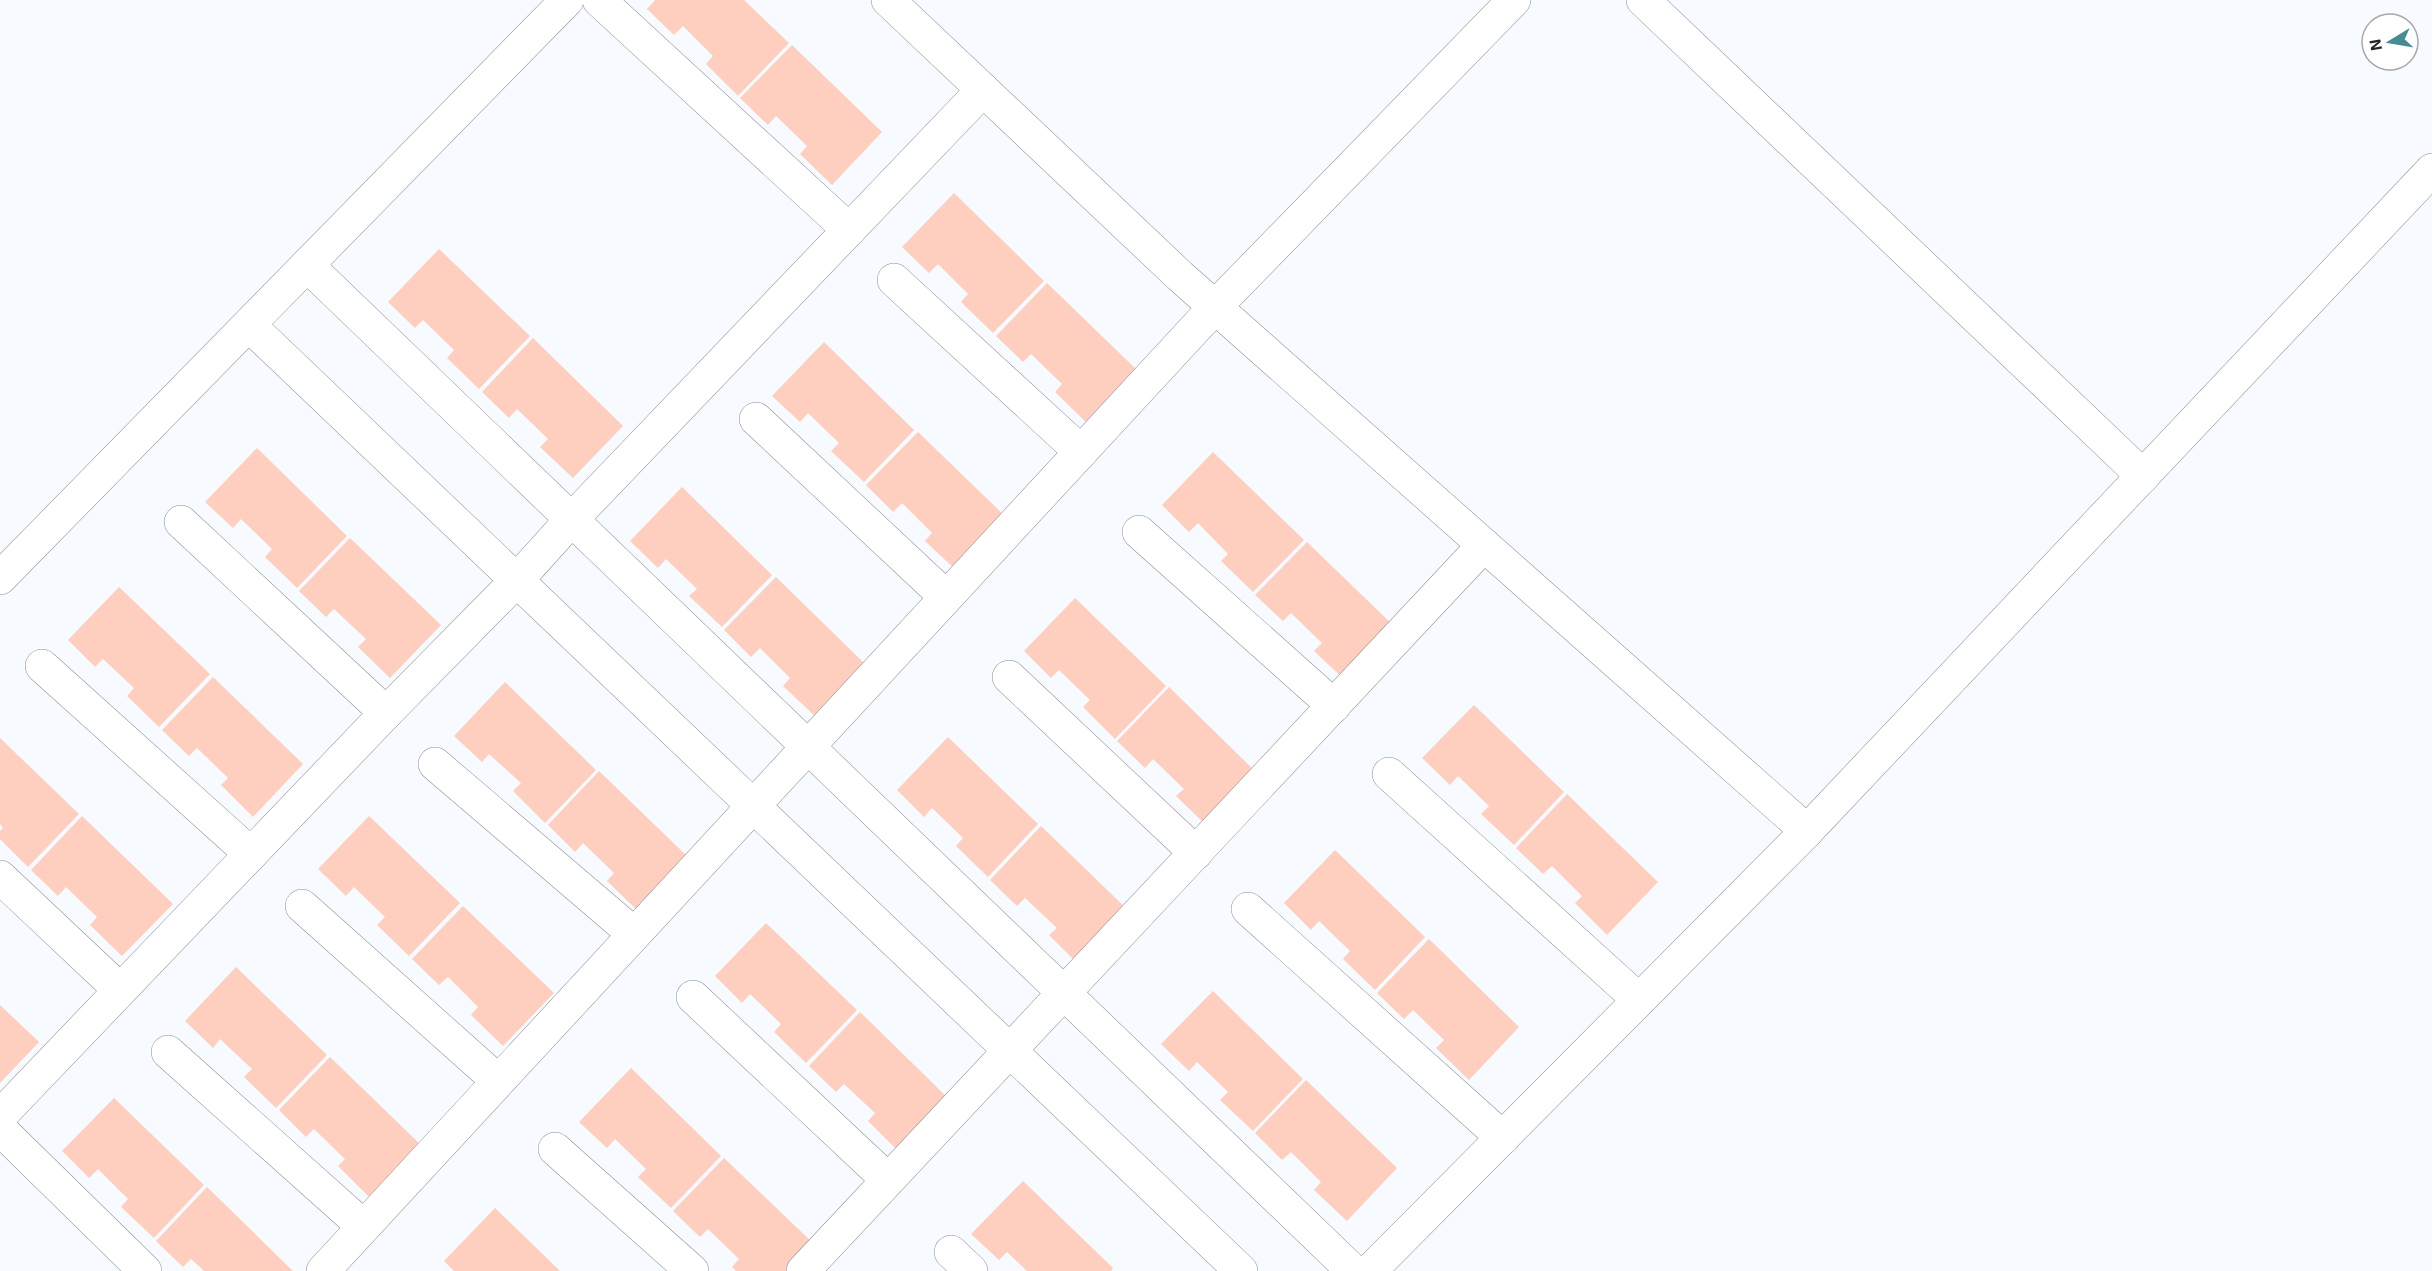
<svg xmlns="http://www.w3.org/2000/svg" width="2432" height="1271" font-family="'Exo 2',sans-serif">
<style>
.building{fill:#fecfbf}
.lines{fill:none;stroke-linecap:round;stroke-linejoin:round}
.minor-casing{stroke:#8c8f93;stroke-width:34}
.minor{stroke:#fff;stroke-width:33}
</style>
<rect width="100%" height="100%" fill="#f7fafe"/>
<g class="building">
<polygon points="655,0 744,0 789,43 738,96 706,64 713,56 683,26 674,35 647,9"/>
<polygon points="792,45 882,132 832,185 800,154 807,146 776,116 768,125 740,98"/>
<polygon points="954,193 1044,281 993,333 961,302 968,294 938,264 929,273 902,247"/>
<polygon points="439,249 530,336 479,389 447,358 454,350 423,320 415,328 388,302"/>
<polygon points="1047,283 1137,370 1087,423 1055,392 1062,384 1031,354 1023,362 996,336"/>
<polygon points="533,338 623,426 573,478 540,447 548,439 517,409 509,418 482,392"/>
<polygon points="824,342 914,430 864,482 831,451 839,443 808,413 800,422 772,396"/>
<polygon points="918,432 1008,519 958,572 925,541 932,533 902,503 893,512 866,485"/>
<polygon points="257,448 347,536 297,588 265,557 272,549 241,519 233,528 205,502"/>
<polygon points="1213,452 1304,540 1253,592 1221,561 1228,554 1198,523 1189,532 1162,505"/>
<polygon points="682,487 772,575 722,627 689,596 697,589 666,559 658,568 630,541"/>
<polygon points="350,538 441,625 390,678 358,647 366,639 334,609 326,617 299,591"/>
<polygon points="1307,542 1397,629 1347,682 1314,651 1322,643 1291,613 1283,621 1255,595"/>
<polygon points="776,577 866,665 816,717 783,686 790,678 760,648 751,657 724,630"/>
<polygon points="119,587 210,674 159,727 127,696 134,688 103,659 95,667 68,640"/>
<polygon points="1075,598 1166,686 1115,739 1083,707 1090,700 1059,670 1051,678 1024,651"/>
<polygon points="213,677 303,764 253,817 221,785 228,778 197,748 189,756 162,730"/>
<polygon points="505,682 596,770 545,823 513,791 521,783 489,754 482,762 454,736"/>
<polygon points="1169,687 1259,775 1209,828 1176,796 1184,789 1153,759 1145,768 1117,741"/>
<polygon points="1474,705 1564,792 1514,845 1481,814 1489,806 1458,776 1450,785 1422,758"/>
<polygon points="948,737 1038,824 988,877 956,846 963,838 932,808 924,817 897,790"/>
<polygon points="0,738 79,814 28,867 0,839 0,831 3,828 0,824"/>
<polygon points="599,771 690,859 639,912 607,881 614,873 583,843 575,852 548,825"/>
<polygon points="1567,794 1658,882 1607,935 1575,903 1582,896 1552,866 1543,874 1516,848"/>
<polygon points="82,816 173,904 122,956 90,925 97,917 66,887 58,896 31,870"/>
<polygon points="369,816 460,903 409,956 377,925 385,917 354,887 346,896 318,869"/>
<polygon points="1041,826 1132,914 1081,967 1049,935 1057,928 1025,898 1017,906 990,880"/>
<polygon points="1335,850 1425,937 1375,990 1343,959 1350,951 1319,921 1311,930 1284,903"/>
<polygon points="463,906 554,993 503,1046 471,1015 478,1007 448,977 439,985 412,959"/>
<polygon points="766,923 857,1010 806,1063 774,1032 781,1024 750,994 742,1003 715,976"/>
<polygon points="1429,939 1519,1027 1469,1080 1436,1048 1444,1040 1413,1010 1404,1019 1377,993"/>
<polygon points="236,967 327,1055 276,1108 244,1077 252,1069 220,1039 213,1048 185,1021"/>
<polygon points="1213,991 1303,1079 1253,1131 1220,1100 1228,1092 1197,1062 1189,1071 1161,1044"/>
<polygon points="0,1005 39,1042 0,1083"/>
<polygon points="860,1012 950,1100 900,1153 868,1121 875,1113 844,1084 836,1092 809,1066"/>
<polygon points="330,1057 421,1145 370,1198 338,1166 345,1159 314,1129 306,1137 279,1110"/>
<polygon points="631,1068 721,1156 671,1208 638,1177 646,1169 615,1139 607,1148 579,1122"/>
<polygon points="1306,1080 1397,1168 1347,1221 1314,1190 1321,1182 1291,1152 1282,1160 1255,1133"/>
<polygon points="114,1098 204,1185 154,1238 121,1207 128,1199 98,1169 89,1178 62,1151"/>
<polygon points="724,1158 815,1245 790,1271 736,1271 732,1267 739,1259 708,1229 700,1237 673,1211"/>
<polygon points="1023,1181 1113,1268 1111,1271 1027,1271 1007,1252 999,1260 971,1234"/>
<polygon points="207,1187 293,1271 204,1271 191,1259 183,1267 156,1241"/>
<polygon points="495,1208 560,1271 454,1271 444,1261"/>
</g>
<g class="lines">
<defs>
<g id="minor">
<polyline points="599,0 849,230"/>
<polyline points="888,0 1180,276 1807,831 1370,1271"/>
<polyline points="1643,0 2143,476"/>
<polyline points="307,265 1353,1271"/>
<polyline points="894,280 1081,452"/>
<polyline points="249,325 1241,1271"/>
<polyline points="756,419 946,597"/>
<polyline points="181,522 386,713"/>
<polyline points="1139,532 1334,706"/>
<polyline points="0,578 567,0"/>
<polyline points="42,666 251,854"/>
<polyline points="1009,677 1196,853"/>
<polyline points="435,764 634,934"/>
<polyline points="1389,774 1639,1000"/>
<polyline points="1807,831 2432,170"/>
<polyline points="0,877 120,990"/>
<polyline points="302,906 498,1081"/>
<polyline points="1248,909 1503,1138"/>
<polyline points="693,997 888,1180"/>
<polyline points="168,1052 363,1226"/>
<polyline points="0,1116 386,713 517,580 572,519 983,90"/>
<polyline points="0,1129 145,1271"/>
<polyline points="555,1149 692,1271"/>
<polyline points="951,1252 971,1271"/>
<polyline points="323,1271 1215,307 1514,0"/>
<polyline points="803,1271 1484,545"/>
</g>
</defs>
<use href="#minor" class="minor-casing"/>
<use href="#minor" class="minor"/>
</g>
<g transform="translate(2390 42) rotate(259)"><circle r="28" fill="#ffffff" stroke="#a7a8a9" stroke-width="1.5"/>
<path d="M0-4.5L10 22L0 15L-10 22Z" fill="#458c95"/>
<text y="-9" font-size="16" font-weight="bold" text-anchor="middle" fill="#242527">N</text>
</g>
</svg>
